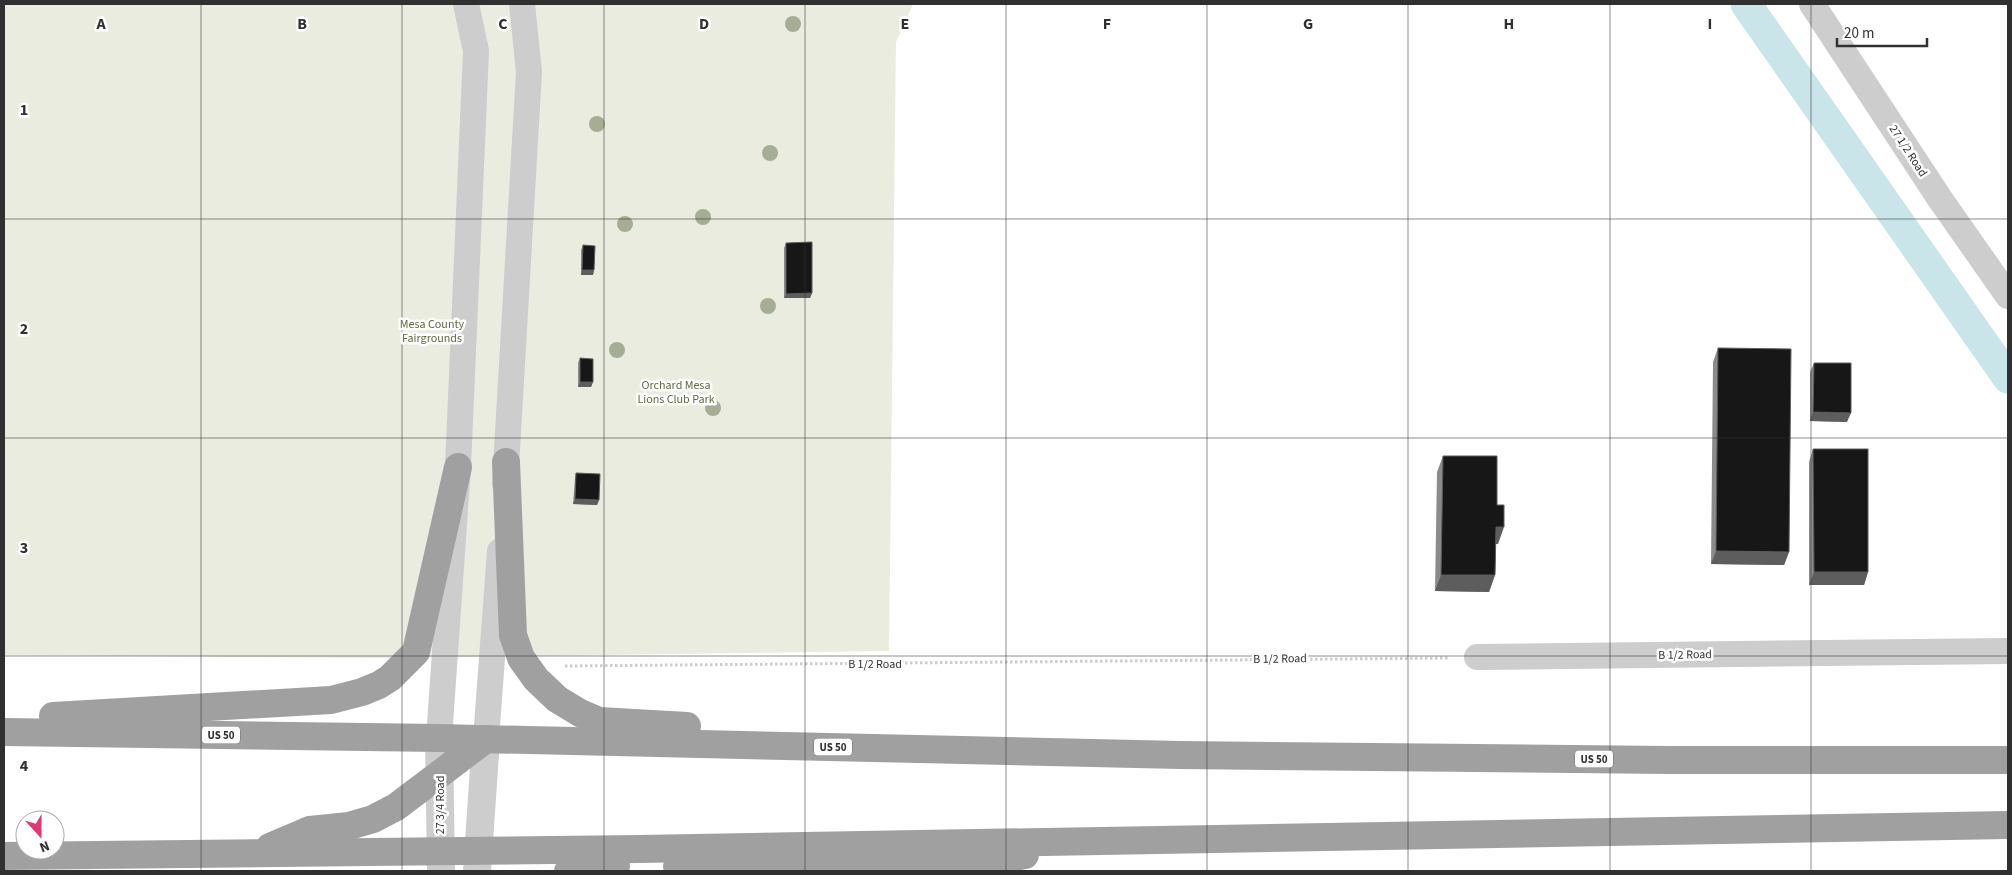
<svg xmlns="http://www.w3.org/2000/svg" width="2012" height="875" font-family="'Source Sans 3',sans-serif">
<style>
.green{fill:#e9ecde}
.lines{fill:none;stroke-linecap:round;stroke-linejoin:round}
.canal{stroke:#c9e5e9;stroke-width:31}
.path{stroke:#cdcdcd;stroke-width:3;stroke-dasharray:2.5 2.5;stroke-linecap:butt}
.minor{stroke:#cdcdcd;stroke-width:26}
.tertiary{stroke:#cdcdcd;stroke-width:28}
.trunk{stroke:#a0a0a0;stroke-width:28}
.tree{fill:#a6ad95}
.wall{fill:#8b8b8b}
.shaded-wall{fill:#5d5d5d}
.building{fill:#171717;stroke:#5d5d5d}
.grid{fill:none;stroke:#303030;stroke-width:1;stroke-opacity:0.55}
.labels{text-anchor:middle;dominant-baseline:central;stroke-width:5;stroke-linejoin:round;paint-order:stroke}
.shield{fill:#fff;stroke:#6e6e6e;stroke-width:1}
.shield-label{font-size:11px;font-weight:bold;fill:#303030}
.street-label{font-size:12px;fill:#303030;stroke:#fff}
.park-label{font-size:12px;fill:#5e6a3e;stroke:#fff}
.grid-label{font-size:16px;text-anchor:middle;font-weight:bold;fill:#303030;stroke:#fff;stroke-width:5;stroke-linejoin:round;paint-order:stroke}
</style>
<rect width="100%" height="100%" fill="#fff"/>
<polygon class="green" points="4,4 913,4 896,42 889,651 387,658 4,655"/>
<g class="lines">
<polyline class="canal" points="1746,4 2008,378"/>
<polyline class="path" points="565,666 1449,658"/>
<g class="minor">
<polyline points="1812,4 1940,199 2008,296"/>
<polyline points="505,484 529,72 522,4"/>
<polyline points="1477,657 2008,651"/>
<polyline points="439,738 458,467 476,51 466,4"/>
<polyline points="486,739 500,551"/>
</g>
<g class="tertiary">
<polyline points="439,738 441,871"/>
<polyline points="477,871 486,739"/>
</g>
<g class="trunk">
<polyline points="506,462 513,635 521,658 536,679 557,699 580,713 599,721 687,726"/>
<polyline points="53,716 331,700 362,692 379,685 390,678 416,652 458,467"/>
<polyline points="4,732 439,738 1180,755 1669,760 2008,760"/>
<polyline points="270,847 310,830 349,826 373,819 396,807 486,739"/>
<polyline points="4,856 640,849 2008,825"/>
<polyline points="677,867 955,869 1025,855"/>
<polyline points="568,871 582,868 616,866"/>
</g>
</g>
<g class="tree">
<circle cx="793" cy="24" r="8"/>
<circle cx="597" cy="124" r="8"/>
<circle cx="770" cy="153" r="8"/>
<circle cx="703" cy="217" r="8"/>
<circle cx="625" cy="224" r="8"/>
<circle cx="768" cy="306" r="8"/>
<circle cx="617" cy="350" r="8"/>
<circle cx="713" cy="408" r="8"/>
</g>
<g class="wall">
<polygon points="786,243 812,293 810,298 784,298 784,248"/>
<polygon points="583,245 594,270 593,275 581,275 581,250"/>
<polygon points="1718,348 1789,552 1784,565 1711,564 1713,362"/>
<polygon points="580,358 593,382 591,387 578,387 578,363"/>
<polygon points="1814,363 1847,422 1810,421 1810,372"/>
<polygon points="1813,449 1868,572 1864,585 1809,585 1809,462"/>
<polygon points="1443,456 1497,505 1498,544 1496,544 1495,575 1489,592 1435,591 1437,472"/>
<polygon points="576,473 599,500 597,505 573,504 575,478"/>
</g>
<g class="shaded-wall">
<polygon points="582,270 594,270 593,275 581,275"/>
<polygon points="812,293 810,298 784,298 786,294"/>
<polygon points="580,382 593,382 591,387 578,387"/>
<polygon points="1813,412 1851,413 1847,422 1810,421"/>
<polygon points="575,499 599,500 597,505 573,504"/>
<polygon points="1496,527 1504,527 1498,544 1490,544"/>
<polygon points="1716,551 1789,552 1784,565 1711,564"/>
<polygon points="1814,572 1868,572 1864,585 1809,585"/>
<polygon points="1441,575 1495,575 1489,592 1435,591"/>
</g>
<g class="building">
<polygon points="812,242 812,293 786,294 786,243"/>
<polygon points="583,245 595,246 594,270 582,270"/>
<polygon points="1718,348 1791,349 1789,552 1716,551"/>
<polygon points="580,358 593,359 593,382 580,382"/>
<polygon points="1814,363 1851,363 1851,413 1813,412"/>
<polygon points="1813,449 1868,449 1868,572 1814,572"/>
<polygon points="1443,456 1497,456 1497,505 1504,505 1504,527 1496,527 1495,575 1441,575"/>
<polygon points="576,473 600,474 599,500 575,499"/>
</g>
<path class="grid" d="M201,4v867M402,4v867M604,4v867M805,4v867M1006,4v867M1207,4v867M1408,4v867M1610,4v867M1811,4v867M4,219h2004M4,438h2004M4,656h2004"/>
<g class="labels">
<g class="shield">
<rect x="202" y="726.5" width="38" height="17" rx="4"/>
<rect x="814" y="738.5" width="38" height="17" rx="4"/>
<rect x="1575" y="750.5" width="38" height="17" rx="4"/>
</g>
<g class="shield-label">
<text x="221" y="735">US 50</text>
<text x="833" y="747">US 50</text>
<text x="1594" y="759">US 50</text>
</g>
<g class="street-label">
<text transform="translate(1908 151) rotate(57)">27 1/2 Road</text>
<text transform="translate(1685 655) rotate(-1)">B 1/2 Road</text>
<text transform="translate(1280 659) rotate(-1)">B 1/2 Road</text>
<text x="875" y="664">B 1/2 Road</text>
<text transform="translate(440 805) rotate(-90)">27 3/4 Road</text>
</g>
<g class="park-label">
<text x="432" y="324">Mesa County<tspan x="432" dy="14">Fairgrounds</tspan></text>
<text x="676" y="385">Orchard Mesa<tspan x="676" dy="14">Lions Club Park</tspan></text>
</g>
</g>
<g class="grid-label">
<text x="101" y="29">A</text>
<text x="302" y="29">B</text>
<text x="503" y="29">C</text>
<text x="704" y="29">D</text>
<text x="905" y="29">E</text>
<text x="1107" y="29">F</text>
<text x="1308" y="29">G</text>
<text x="1509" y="29">H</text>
<text x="1710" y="29">I</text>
<text x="24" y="115">1</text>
<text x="24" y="334">2</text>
<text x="24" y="553">3</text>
<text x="24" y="771">4</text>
</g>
<rect width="2012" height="875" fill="none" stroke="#303030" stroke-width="10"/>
<g transform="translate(40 835) rotate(159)"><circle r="24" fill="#ffffff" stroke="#acacac"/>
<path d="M0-4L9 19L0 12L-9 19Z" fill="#df3a71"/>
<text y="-8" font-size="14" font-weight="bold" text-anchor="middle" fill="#303030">N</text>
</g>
<path d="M1837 38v8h90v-8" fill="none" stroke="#303030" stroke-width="2.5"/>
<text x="1844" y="38" font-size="15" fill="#303030" stroke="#ffffff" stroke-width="4" paint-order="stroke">20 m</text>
</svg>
